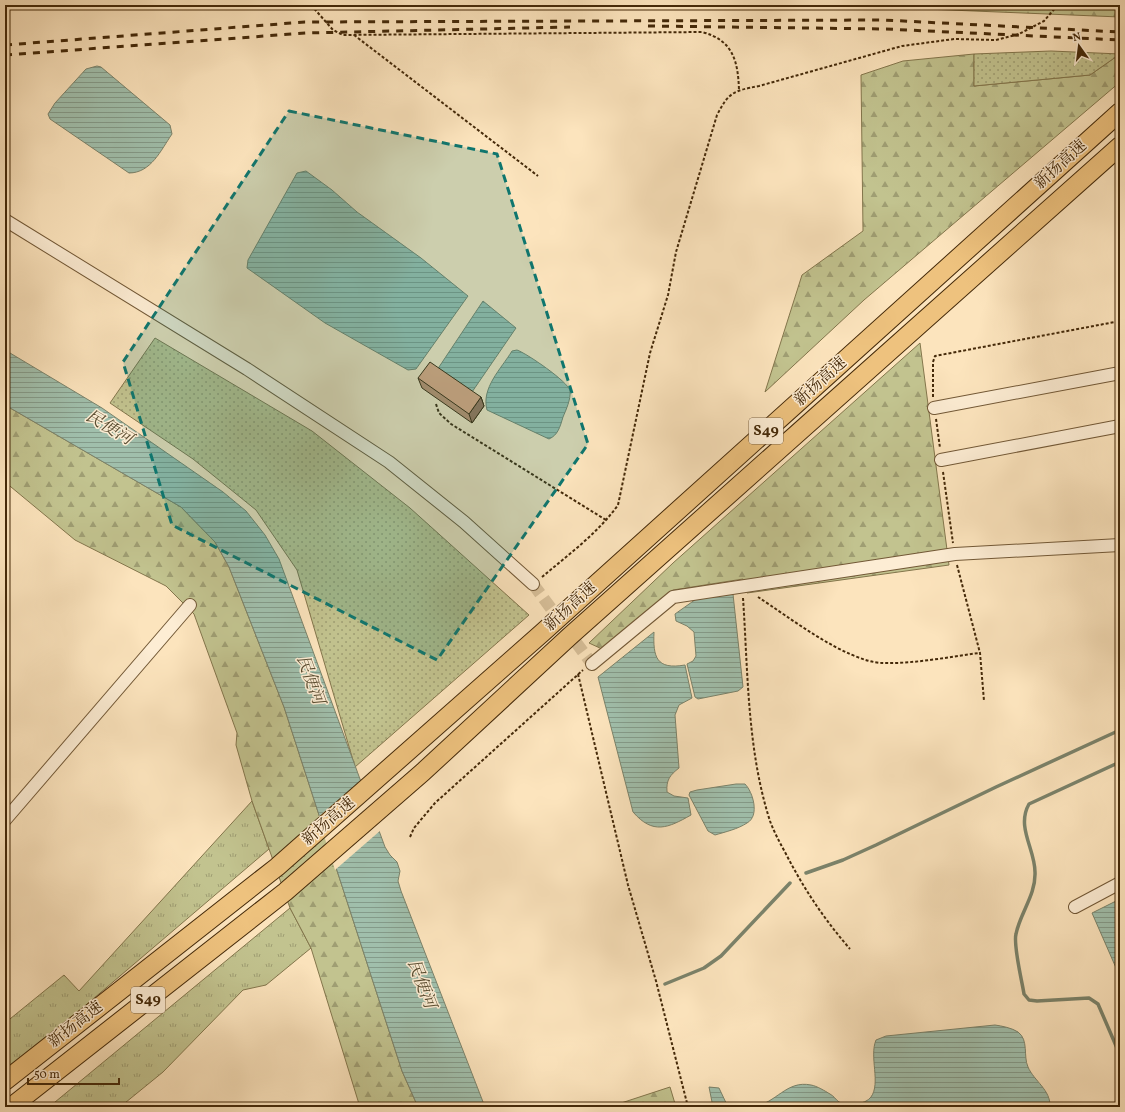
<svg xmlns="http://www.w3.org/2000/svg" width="1125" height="1112" font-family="Vollkorn,'Noto Serif SC',serif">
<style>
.grass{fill:url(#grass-tufts);stroke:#83764c}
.forest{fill:url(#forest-firs);stroke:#83764c}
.garden{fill:url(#garden-dots);stroke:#83764c}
.water{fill:url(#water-rules);stroke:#7b836b}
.pier{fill:#fce4bd}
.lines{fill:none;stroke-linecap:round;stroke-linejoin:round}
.stream{stroke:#7b836b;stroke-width:3.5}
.minor-tunnel{stroke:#d7bf99;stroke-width:12;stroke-dasharray:12 6;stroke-linecap:butt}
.minor-casing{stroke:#725836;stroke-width:14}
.highway-casing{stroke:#442909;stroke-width:20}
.path{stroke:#442909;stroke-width:2;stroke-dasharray:3 2;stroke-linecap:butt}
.minor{stroke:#fdedd4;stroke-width:12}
.highway{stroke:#eec27e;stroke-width:18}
.rail{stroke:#442909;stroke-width:3;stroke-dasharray:7 7;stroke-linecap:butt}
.wall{fill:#c5906c;stroke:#442909}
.shaded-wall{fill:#a07558;stroke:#442909}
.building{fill:#e5a77e;stroke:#442909}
.marked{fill:#0f766e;fill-opacity:0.2;stroke:#0f766e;stroke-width:3;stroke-dasharray:8 5;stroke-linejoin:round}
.labels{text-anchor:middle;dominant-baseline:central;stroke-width:3;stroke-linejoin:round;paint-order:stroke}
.shield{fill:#fdedd4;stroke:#7c6446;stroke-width:1}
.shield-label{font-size:15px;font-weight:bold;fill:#442909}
.street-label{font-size:16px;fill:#442909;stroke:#fdedd4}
.water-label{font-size:17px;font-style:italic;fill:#5b4e32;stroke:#fdedd4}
</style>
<defs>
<pattern id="grass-tufts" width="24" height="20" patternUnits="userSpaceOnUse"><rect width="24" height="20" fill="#c2c38f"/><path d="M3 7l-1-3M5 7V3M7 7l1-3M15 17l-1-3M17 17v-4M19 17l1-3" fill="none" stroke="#9f9e73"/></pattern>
<pattern id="forest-firs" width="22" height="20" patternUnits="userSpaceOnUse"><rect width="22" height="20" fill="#c2c38f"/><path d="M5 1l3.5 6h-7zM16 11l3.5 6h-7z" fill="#9f9e73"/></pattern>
<pattern id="garden-dots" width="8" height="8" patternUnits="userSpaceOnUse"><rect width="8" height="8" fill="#c2c38f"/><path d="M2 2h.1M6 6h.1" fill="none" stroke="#9f9e73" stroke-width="1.8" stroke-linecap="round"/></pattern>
<pattern id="water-rules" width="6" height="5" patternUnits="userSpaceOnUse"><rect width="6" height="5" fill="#a0bfac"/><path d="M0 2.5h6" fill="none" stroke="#849b8a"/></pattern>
</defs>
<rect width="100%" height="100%" fill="#fce4bd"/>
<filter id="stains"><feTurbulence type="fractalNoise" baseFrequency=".005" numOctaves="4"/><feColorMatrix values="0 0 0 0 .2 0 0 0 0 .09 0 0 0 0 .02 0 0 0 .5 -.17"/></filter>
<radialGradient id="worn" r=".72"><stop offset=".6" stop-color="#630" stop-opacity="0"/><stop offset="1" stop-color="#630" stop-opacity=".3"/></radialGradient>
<g class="grass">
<polygon points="252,801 269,849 5,1074 5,1023 64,975 79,991"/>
<polygon points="290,908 311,948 266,985 243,990 163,1072 120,1107 49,1107"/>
</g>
<g class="forest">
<polygon points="828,5 1120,5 1120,17"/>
<polygon points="974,54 974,86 1090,75 1120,54 1120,82 864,300 765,392 802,275 863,231 861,75 903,61"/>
<polygon points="920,343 949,565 747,593 743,579 673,590 602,649 589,643 673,563"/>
<polygon points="5,405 181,507 215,542 229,567 284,707 402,1071 418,1107 360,1107 359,1104 311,948 290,908 252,801 236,745 237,733 194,614 166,586 75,540 5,482"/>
<polygon points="670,1087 676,1107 609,1107"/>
</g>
<g class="garden">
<polygon points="1051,51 1120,54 1090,75 974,86 974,54"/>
<polygon points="155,338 312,431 410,508 529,615 355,767 297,570 256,510 193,459 110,403"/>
</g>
<g class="water">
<path d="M97,66l4,1 69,58 2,9c-11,16 -21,39 -43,39l-79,-54 -2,-5 7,-11 31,-34z"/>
<polygon points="306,171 332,190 357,212 421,258 468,296 416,369 408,370 325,323 247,268 248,260 297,173"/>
<polygon points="483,301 516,328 472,392 437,370"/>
<polygon points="5,350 102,408 223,492 246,511 265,535 279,559 385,847 390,855 397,862 400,871 398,881 401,891 485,1107 418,1107 402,1071 284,707 229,567 215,542 181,507 5,405"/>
<path d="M517,350c9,3 52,32 53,41 1,8 -4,19 -7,26 -3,10 -5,18 -14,22l-62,-29c-6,-22 14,-41 25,-59z"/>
<polygon points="733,594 743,687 738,691 698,699 695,697 687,664 693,661 696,656 694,632 687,626 676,621 675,614 699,597"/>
<path d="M654,632c-1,25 2,38 31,33l7,33 -13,7 -4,10 4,53c-9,7 -13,12 -12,24l7,4 14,2 3,17c-23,13 -38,20 -58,-3l-35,-135z"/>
<path d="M736,784h9c8,8 15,32 2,39 -9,6 -22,9 -32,12l-7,-4 -19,-36 1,-3 7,-2z"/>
<polygon points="1120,899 1120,977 1092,913"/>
<path d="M995,1025c7,1 17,3 23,7 11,8 5,24 10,35 6,14 23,23 22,40h-297c24,-4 33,-27 58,-22 6,1 14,6 19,9 4,2 6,6 9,8 9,4 26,3 32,-5 10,-14 -2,-40 5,-57l10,-4z"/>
<polygon points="709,1087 719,1088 728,1107 713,1107"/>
</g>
<polygon class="pier" points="363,779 381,830 335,870 318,817"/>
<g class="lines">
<g class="stream">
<path d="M1120,762l-91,42c-13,23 6,45 6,68 1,23 -15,41 -19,62 -3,11 6,47 8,60l5,6 8,1 52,-3 9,6 22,51"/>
<polyline points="806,873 843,860 876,845 996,787 1120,730"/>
<polyline points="665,984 704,968 721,956 790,883"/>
</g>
<polyline class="minor-tunnel" points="533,584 592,664"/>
<defs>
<g id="minor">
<polyline points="5,220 247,369 389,462 464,522 533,584"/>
<polyline points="934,408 1120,373"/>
<polyline points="941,460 1120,426"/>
<polyline points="592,664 673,597 955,554 1120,545"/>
<polyline points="5,820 190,605"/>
<polyline points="1075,907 1120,883"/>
</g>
<g id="highway">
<polyline points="5,1081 277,867 542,633 1120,112"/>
<polyline points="11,1107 285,892 423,772 570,636 1120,146"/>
</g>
</defs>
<use href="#minor" class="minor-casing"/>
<use href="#highway" class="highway-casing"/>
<g class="path">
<path d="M311,5l22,25 10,5 359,-3c31,8 36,29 37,58"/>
<polyline points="354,35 538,176"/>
<polyline points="933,397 933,362 935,356 1120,321"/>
<polyline points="436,404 439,413 451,424 606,520"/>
<polyline points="936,419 940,448"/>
<polyline points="943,472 953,543"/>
<polyline points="957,565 980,653 984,701"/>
<path d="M542,577c26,-22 56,-44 76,-72l32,-152 18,-58 8,-43 41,-137c12,-23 16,-24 42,-29l143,-40 52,-7 42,1 23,-6 25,-13 14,-16"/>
<path d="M758,597c31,20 87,64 124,66 32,1 66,-6 97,-10"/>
<path d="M743,598c5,73 4,152 27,223 4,11 10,22 16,33 18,35 38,65 64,95"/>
<polyline points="578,674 628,885 656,981 688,1107"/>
<polyline points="410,837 414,828 435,803 583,670"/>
</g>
<use href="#minor" class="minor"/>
<use href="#highway" class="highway"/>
<g class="rail">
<polyline points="648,26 886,29 1120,40"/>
<polyline points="5,45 305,22 883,20 1120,32"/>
<polyline points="5,55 306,33 570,27"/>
</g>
</g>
<polygon class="wall" points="418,378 481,397 484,406 472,423 422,388"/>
<polygon class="shaded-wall" points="481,397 484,406 472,423 469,414"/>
<polygon class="building" points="430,362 481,397 469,414 418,378"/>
<path class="marked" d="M289,111l208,43 91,290 -151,216 -265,-135 -49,-163z"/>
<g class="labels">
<g class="shield">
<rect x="749" y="418" width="34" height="26" rx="3"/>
<rect x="131" y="987" width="34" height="26" rx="3"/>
</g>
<g class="shield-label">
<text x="766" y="431">S49</text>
<text x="148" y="1000">S49</text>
</g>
<g class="street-label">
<text transform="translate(1061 165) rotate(-42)">新扬高速</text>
<text transform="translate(821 382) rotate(-42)">新扬高速</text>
<text transform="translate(571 607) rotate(-42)">新扬高速</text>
<text transform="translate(329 822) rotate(-41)">新扬高速</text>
<text transform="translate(76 1025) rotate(-38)">新扬高速</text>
</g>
<g class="water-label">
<text transform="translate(109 428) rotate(31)">民便河</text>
<text transform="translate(310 680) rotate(70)">民便河</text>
<text transform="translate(421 984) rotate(69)">民便河</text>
</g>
</g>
<rect width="1125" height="1112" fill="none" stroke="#fce4bd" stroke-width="20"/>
<rect x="6" y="6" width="1113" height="1100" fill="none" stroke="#442909" stroke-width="2"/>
<rect x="10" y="10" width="1105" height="1092" fill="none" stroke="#442909"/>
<g transform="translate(1079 46) rotate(346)" stroke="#fdedd4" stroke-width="3" paint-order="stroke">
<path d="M0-3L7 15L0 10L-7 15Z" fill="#442909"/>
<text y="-6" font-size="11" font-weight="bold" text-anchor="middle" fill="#442909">N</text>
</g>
<path d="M28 1078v6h91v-6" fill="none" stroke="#442909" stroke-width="2"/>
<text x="34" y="1078" font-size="12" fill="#442909" stroke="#fdedd4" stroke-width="3" paint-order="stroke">50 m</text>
<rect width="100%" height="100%" filter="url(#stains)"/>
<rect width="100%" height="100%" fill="url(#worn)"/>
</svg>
